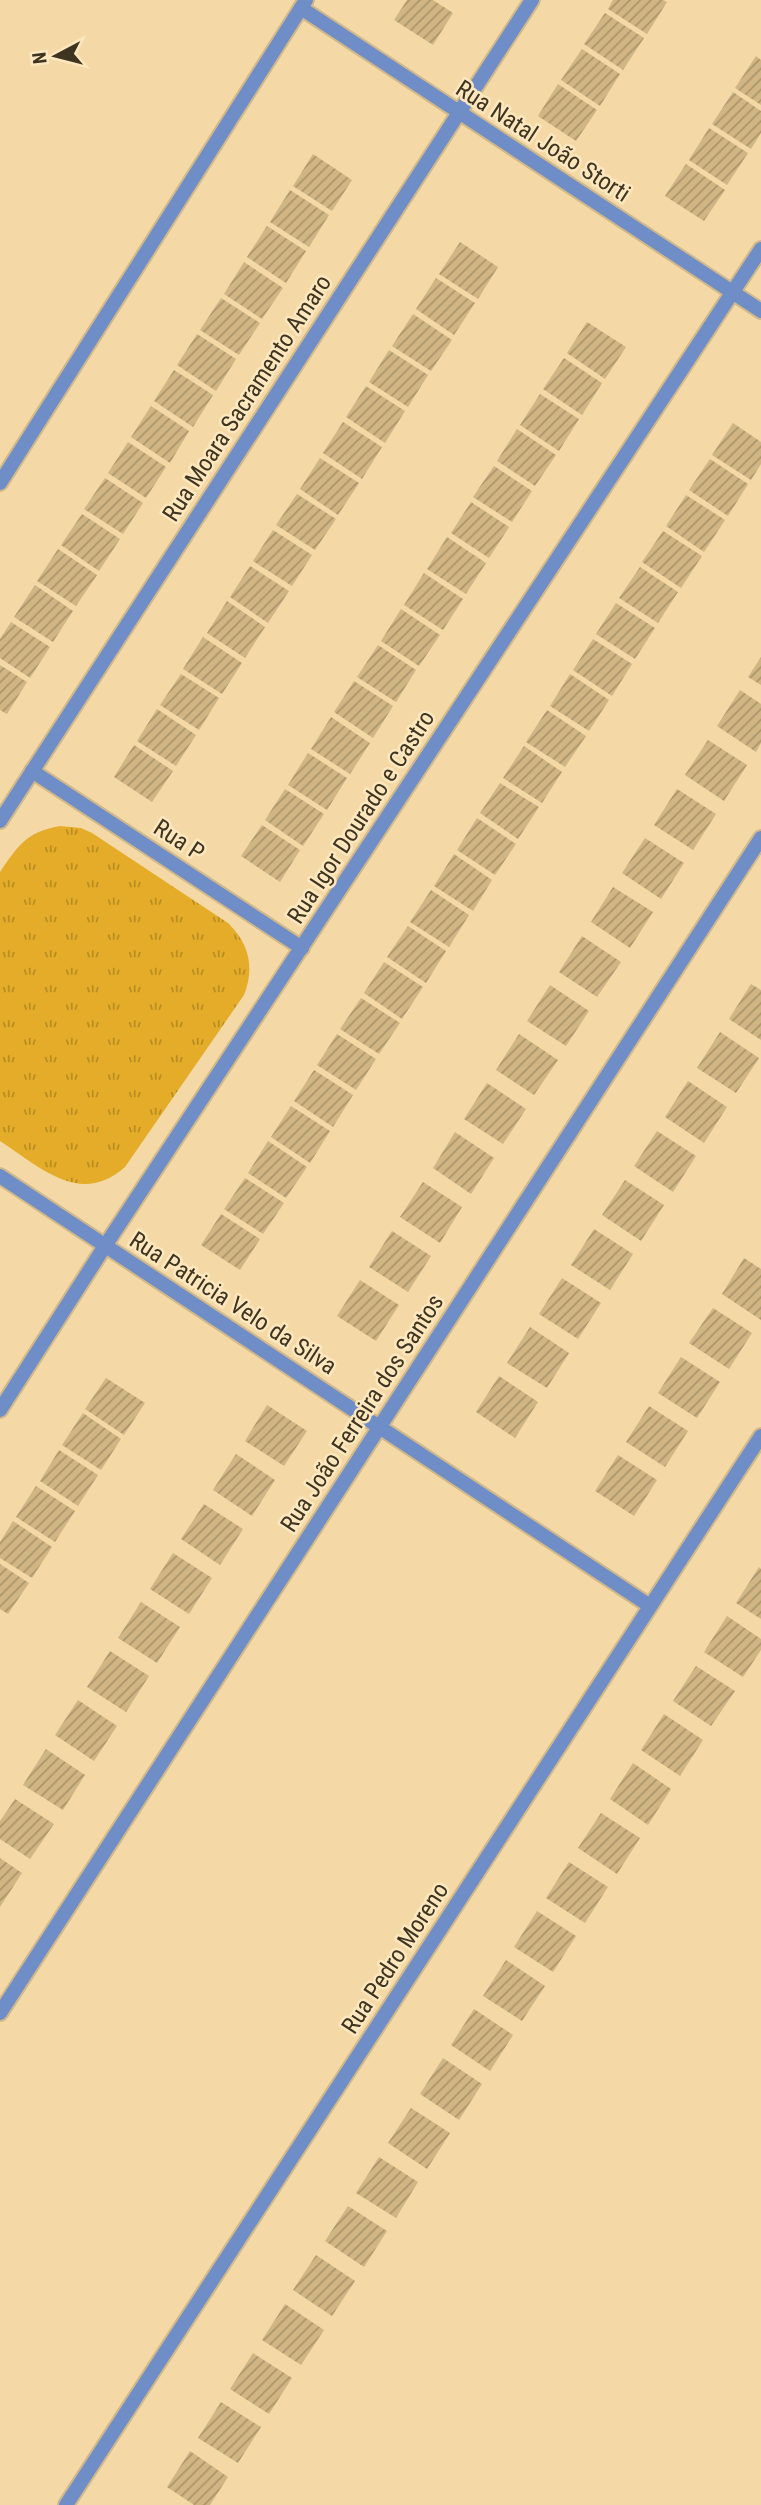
<svg xmlns="http://www.w3.org/2000/svg" width="761" height="2505" font-family="'Roboto Condensed',sans-serif">
<style>
.park{fill:url(#park-tufts)}
.building{fill:url(#building-hatch)}
.lines{fill:none;stroke-linecap:round;stroke-linejoin:round}
.minor-casing{stroke:#d0b88b;stroke-width:18}
.minor{stroke:#6f8dc7;stroke-width:14}
.labels{text-anchor:middle;dominant-baseline:central;stroke-width:5;stroke-linejoin:round;paint-order:stroke}
.street-label{font-size:24px;fill:#3e341f;stroke:#fde7be}
</style>
<defs>
<pattern id="park-tufts" width="24" height="20" patternUnits="userSpaceOnUse" patternTransform="scale(1.75)"><rect width="24" height="20" fill="#e4ac28"/><path d="M3 7l-1-3M5 7V3M7 7l1-3M15 17l-1-3M17 17v-4M19 17l1-3" fill="none" stroke="#ba8d22"/></pattern>
<pattern id="building-hatch" width="6" height="6" patternUnits="userSpaceOnUse" patternTransform="scale(1.75)"><rect width="6" height="6" fill="#d1b684"/><path d="M-1 1l2-2M0 6l6-6M5 7l2-2" fill="none" stroke="#ab956b"/></pattern>
</defs>
<rect width="100%" height="100%" fill="#f4d9a6"/>
<path class="park" d="M60,826l21,2 11,5 136,90c21,20 27,45 16,72l-119,172c-45,40 -85,0 -125,-26v-269c18,-26 26,-40 60,-46z"/>
<g class="building">
<polygon points="407,0 433,0 453,13 433,45 394,20"/>
<polygon points="613,0 663,0 667,2 647,34 608,9"/>
<polygon points="605,13 644,38 623,70 584,44"/>
<polygon points="582,49 620,74 600,106 561,80"/>
<polygon points="756,56 761,60 761,105 735,88"/>
<polygon points="558,84 597,110 576,141 538,116"/>
<polygon points="733,92 761,111 761,133 751,149 712,124"/>
<polygon points="709,128 748,153 727,185 689,160"/>
<polygon points="313,154 352,180 332,211 293,186"/>
<polygon points="686,164 725,190 704,221 665,196"/>
<polygon points="290,190 329,215 309,247 270,222"/>
<polygon points="267,226 306,251 286,283 247,257"/>
<polygon points="460,242 498,267 478,299 439,274"/>
<polygon points="244,262 283,288 262,319 224,294"/>
<polygon points="436,278 475,303 454,335 416,309"/>
<polygon points="221,298 260,323 239,355 200,330"/>
<polygon points="413,314 452,340 431,371 392,346"/>
<polygon points="587,322 626,347 605,379 567,353"/>
<polygon points="197,334 236,359 216,391 177,365"/>
<polygon points="389,350 428,375 408,407 369,382"/>
<polygon points="564,358 602,383 582,415 543,389"/>
<polygon points="174,370 213,395 193,427 154,401"/>
<polygon points="366,386 405,411 385,443 346,417"/>
<polygon points="540,394 579,419 559,451 520,425"/>
<polygon points="151,406 189,431 170,463 131,437"/>
<polygon points="343,422 382,447 362,479 323,453"/>
<polygon points="733,423 761,442 761,464 751,480 712,455"/>
<polygon points="517,429 556,455 535,486 497,461"/>
<polygon points="128,442 166,467 146,498 108,473"/>
<polygon points="320,458 359,483 338,515 300,489"/>
<polygon points="710,459 748,484 728,516 689,490"/>
<polygon points="494,466 532,491 512,522 473,497"/>
<polygon points="105,478 143,503 123,534 84,509"/>
<polygon points="297,494 336,519 315,550 276,525"/>
<polygon points="686,495 725,520 704,552 666,526"/>
<polygon points="471,502 509,527 489,558 451,533"/>
<polygon points="82,514 120,539 99,571 61,545"/>
<polygon points="273,530 312,555 292,586 253,561"/>
<polygon points="663,531 702,556 681,588 642,562"/>
<polygon points="447,537 486,563 466,594 427,569"/>
<polygon points="58,549 97,575 76,606 37,581"/>
<polygon points="250,566 289,591 268,623 230,597"/>
<polygon points="640,567 678,592 658,623 619,598"/>
<polygon points="424,573 463,599 443,630 404,605"/>
<polygon points="35,585 73,611 53,642 14,617"/>
<polygon points="227,601 265,627 245,658 207,633"/>
<polygon points="616,603 655,628 635,659 596,634"/>
<polygon points="401,609 440,635 419,666 381,641"/>
<polygon points="11,622 50,647 30,678 0,658 0,639"/>
<polygon points="203,637 242,663 222,694 183,669"/>
<polygon points="593,639 632,664 612,696 573,670"/>
<polygon points="378,645 416,670 396,702 357,677"/>
<polygon points="761,657 761,685 748,677"/>
<polygon points="0,665 27,682 7,714 0,710"/>
<polygon points="181,674 219,698 199,730 160,705"/>
<polygon points="570,674 609,700 589,731 550,706"/>
<polygon points="354,681 393,706 373,738 334,712"/>
<polygon points="740,690 761,704 761,743 756,752 717,726"/>
<polygon points="157,709 196,735 176,766 137,741"/>
<polygon points="547,710 586,736 565,767 526,742"/>
<polygon points="331,717 370,743 350,774 311,749"/>
<polygon points="708,740 747,765 724,801 685,775"/>
<polygon points="134,745 173,771 152,802 114,777"/>
<polygon points="524,746 562,772 542,803 503,778"/>
<polygon points="308,753 347,778 327,810 288,785"/>
<polygon points="500,783 539,807 518,839 480,813"/>
<polygon points="285,789 324,814 303,846 265,820"/>
<polygon points="677,789 716,814 693,850 654,825"/>
<polygon points="477,818 516,844 495,875 457,850"/>
<polygon points="262,825 300,850 280,882 241,856"/>
<polygon points="645,838 684,863 661,899 622,873"/>
<polygon points="454,854 492,880 473,911 434,886"/>
<polygon points="613,887 653,912 630,948 591,922"/>
<polygon points="431,890 469,915 449,947 410,922"/>
<polygon points="408,926 446,951 426,983 387,957"/>
<polygon points="582,936 621,962 597,997 559,972"/>
<polygon points="384,962 423,987 402,1019 364,993"/>
<polygon points="751,984 761,990 761,1040 729,1019"/>
<polygon points="550,985 589,1011 566,1046 527,1021"/>
<polygon points="361,998 400,1023 379,1054 340,1029"/>
<polygon points="720,1032 759,1058 736,1093 697,1068"/>
<polygon points="337,1034 376,1059 356,1090 317,1065"/>
<polygon points="519,1034 558,1060 534,1095 496,1070"/>
<polygon points="314,1070 353,1095 333,1127 294,1101"/>
<polygon points="688,1081 727,1107 704,1143 665,1117"/>
<polygon points="487,1083 526,1109 503,1144 464,1119"/>
<polygon points="291,1106 330,1131 310,1163 271,1137"/>
<polygon points="657,1131 696,1156 673,1192 634,1166"/>
<polygon points="455,1132 494,1158 471,1194 433,1168"/>
<polygon points="268,1141 307,1167 286,1198 248,1173"/>
<polygon points="245,1178 284,1203 263,1234 224,1209"/>
<polygon points="625,1180 664,1205 641,1241 602,1215"/>
<polygon points="423,1182 462,1207 440,1243 400,1217"/>
<polygon points="221,1214 260,1239 240,1270 201,1245"/>
<polygon points="594,1229 633,1254 610,1290 571,1265"/>
<polygon points="392,1231 431,1256 408,1292 369,1267"/>
<polygon points="744,1258 761,1269 761,1320 722,1294"/>
<polygon points="562,1278 601,1303 578,1339 539,1314"/>
<polygon points="360,1280 399,1305 376,1341 337,1316"/>
<polygon points="713,1308 752,1333 729,1369 689,1343"/>
<polygon points="530,1327 569,1353 547,1388 507,1363"/>
<polygon points="681,1357 720,1382 697,1418 658,1393"/>
<polygon points="499,1376 538,1402 515,1438 476,1412"/>
<polygon points="106,1378 145,1403 124,1435 85,1409"/>
<polygon points="267,1405 307,1431 284,1466 245,1441"/>
<polygon points="649,1406 688,1431 665,1467 626,1442"/>
<polygon points="83,1413 121,1439 101,1470 62,1445"/>
<polygon points="59,1450 98,1475 78,1506 40,1481"/>
<polygon points="236,1454 275,1480 252,1516 213,1490"/>
<polygon points="618,1455 657,1480 634,1516 595,1491"/>
<polygon points="36,1486 75,1511 55,1542 16,1517"/>
<polygon points="204,1504 243,1529 220,1565 181,1539"/>
<polygon points="13,1521 52,1547 32,1578 0,1558 0,1542"/>
<polygon points="173,1553 212,1578 189,1614 150,1589"/>
<polygon points="0,1564 29,1583 8,1614 0,1609"/>
<polygon points="759,1567 761,1569 761,1619 736,1603"/>
<polygon points="141,1602 180,1627 157,1663 118,1638"/>
<polygon points="727,1616 761,1639 761,1650 743,1677 704,1652"/>
<polygon points="110,1651 149,1676 126,1712 87,1687"/>
<polygon points="696,1666 735,1691 711,1726 673,1701"/>
<polygon points="78,1700 117,1726 94,1761 55,1735"/>
<polygon points="664,1714 703,1740 680,1776 641,1750"/>
<polygon points="46,1749 85,1775 63,1810 23,1785"/>
<polygon points="633,1763 671,1789 648,1825 610,1799"/>
<polygon points="15,1799 54,1824 30,1859 0,1839 0,1821"/>
<polygon points="601,1813 640,1838 617,1874 578,1848"/>
<polygon points="0,1858 22,1873 0,1907"/>
<polygon points="569,1862 608,1887 585,1923 546,1898"/>
<polygon points="537,1911 576,1936 553,1972 514,1947"/>
<polygon points="506,1960 545,1986 522,2021 483,1996"/>
<polygon points="474,2009 513,2035 490,2071 451,2045"/>
<polygon points="443,2058 482,2084 459,2120 420,2094"/>
<polygon points="411,2108 450,2133 427,2169 388,2143"/>
<polygon points="379,2157 418,2182 396,2218 356,2193"/>
<polygon points="348,2206 387,2231 364,2267 325,2241"/>
<polygon points="316,2255 355,2281 332,2316 293,2290"/>
<polygon points="285,2304 324,2330 301,2365 262,2340"/>
<polygon points="253,2353 292,2378 269,2414 230,2389"/>
<polygon points="221,2402 261,2427 238,2463 198,2438"/>
<polygon points="190,2451 228,2477 210,2505 194,2505 167,2487"/>
</g>
<g class="lines">
<defs>
<g id="minor">
<polyline points="301,8 761,311"/>
<polyline points="0,483 306,0"/>
<polyline points="32,771 302,948"/>
<polyline points="0,821 532,0"/>
<polyline points="0,1176 650,1606"/>
<polyline points="0,1410 105,1246 761,249"/>
<polyline points="0,2013 761,838"/>
<polyline points="66,2505 761,1436"/>
</g>
</defs>
<use href="#minor" class="minor-casing"/>
<use href="#minor" class="minor"/>
</g>
<g class="labels">
<g class="street-label">
<text transform="translate(543 141) rotate(33)">Rua Natal João Storti</text>
<text transform="translate(247 398) rotate(-57)">Rua Moara Sacramento Amaro</text>
<text transform="translate(361 817) rotate(-57)">Rua Igor Dourado e Castro</text>
<text transform="translate(179 840) rotate(33)">Rua P</text>
<text transform="translate(233 1303) rotate(33)">Rua Patricia Velo da Silva</text>
<text transform="translate(362 1413) rotate(-57)">Rua João Ferreira dos Santos</text>
<text transform="translate(395 1958) rotate(-57)">Rua Pedro Moreno</text>
</g>
</g>
<g transform="translate(56 56) rotate(263)" stroke="#fde7be" stroke-width="5" paint-order="stroke">
<path d="M0-5L12 26L0 18L-12 26Z" fill="#3e341f"/>
<text y="-10" font-size="19" font-weight="bold" text-anchor="middle" fill="#3e341f">N</text>
</g>
</svg>
